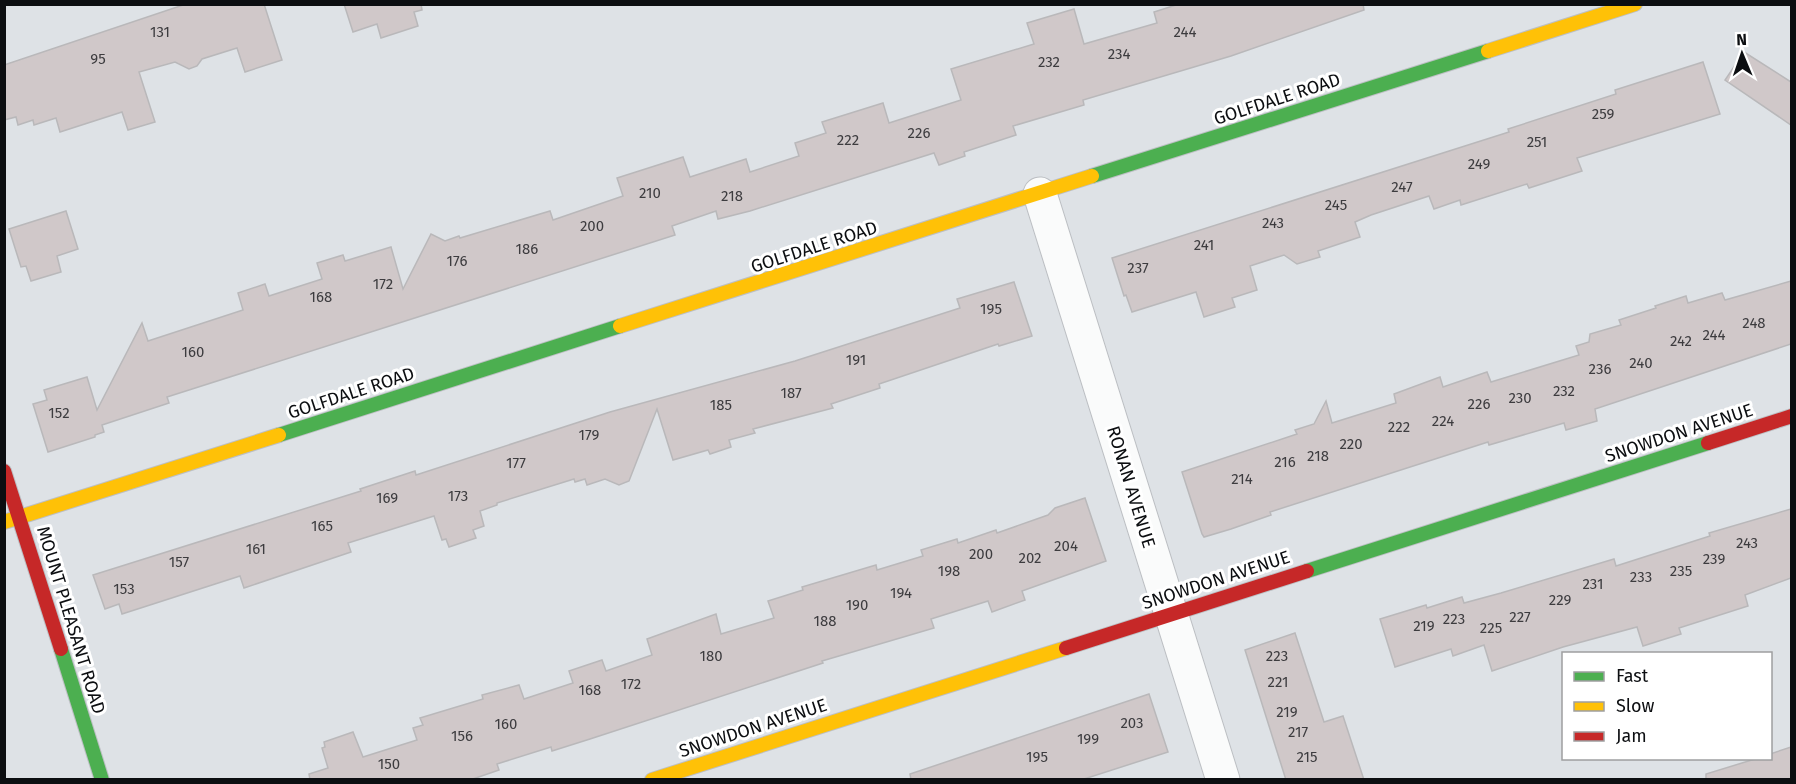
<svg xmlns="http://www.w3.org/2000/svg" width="1796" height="784" font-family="'Fira Sans',sans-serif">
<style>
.building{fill:#d0c8c9;stroke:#b9b8ba;stroke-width:1.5}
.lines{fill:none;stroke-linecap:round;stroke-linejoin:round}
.street-casing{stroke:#bcbfc3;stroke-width:35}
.fast-casing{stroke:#bcbfc3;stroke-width:16}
.slow-casing{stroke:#bcbfc3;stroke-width:16}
.jam-casing{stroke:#bcbfc3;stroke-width:16}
.street{stroke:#fafbfb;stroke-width:33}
.fast{stroke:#4caf50;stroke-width:14}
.slow{stroke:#ffc107;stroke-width:14}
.jam{stroke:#c62828;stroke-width:14}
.labels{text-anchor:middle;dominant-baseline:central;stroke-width:6;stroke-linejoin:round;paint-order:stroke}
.number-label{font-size:15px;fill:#3d3c3f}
.street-label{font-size:18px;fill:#0c0e11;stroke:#fff}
</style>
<rect width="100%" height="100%" fill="#dee2e6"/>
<g class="building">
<polygon points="186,4 264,4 282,60 245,72 237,48 202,59 197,66 189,69 175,62 139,72 155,122 128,130 122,112 60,132 56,118 34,125 33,120 18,125 16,117 4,120 4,65"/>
<polygon points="344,4 421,4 422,10 414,12 418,26 381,38 377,24 353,32"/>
<polygon points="1179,4 1363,4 1364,10 1231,56 1083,100 1084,105 1013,126 1016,135 964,152 965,156 939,165 934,153 750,211 718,219 716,211 672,226 675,235 167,397 169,403 102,425 104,432 95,435 95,437 48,452 33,404 47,400 44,390 87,377 97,410 142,323 148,341 243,310 238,293 265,284 269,296 322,279 317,263 343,255 345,261 391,247 403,289 431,234 445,241 459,236 460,238 550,211 553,220 623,196 617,178 683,157 690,177 746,159 750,172 799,156 795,143 826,133 822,122 883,103 889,123 961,100 951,69 1034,44 1027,23 1074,9 1084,44 1157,23 1154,12"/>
<polygon points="1744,52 1791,82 1791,125 1725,80"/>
<polygon points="1703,62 1720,114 1577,158 1582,171 1529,188 1527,184 1461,205 1460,200 1434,209 1429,196 1371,215 1355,222 1360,237 1318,251 1320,257 1297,264 1284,255 1250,266 1257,290 1232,298 1235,307 1204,317 1196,292 1132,312 1126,295 1124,296 1112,258 1509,132 1508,129 1616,94 1615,90"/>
<polygon points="66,211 78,249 57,256 61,272 31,281 26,266 21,267 9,229"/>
<polygon points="1791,281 1791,344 1595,409 1597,421 1566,430 1564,423 1489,445 1488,442 1270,512 1271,515 1231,529 1204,537 1202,534 1182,472 1297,434 1295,430 1314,424 1326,401 1332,423 1396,403 1394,394 1440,377 1443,387 1487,372 1491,382 1579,355 1576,346 1589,342 1590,334 1621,325 1619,320 1656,308 1655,306 1686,296 1688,303 1722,293 1725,300"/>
<polygon points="1014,282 1032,336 999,346 998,344 879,384 880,388 831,404 833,408 753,429 755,433 729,440 731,447 710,454 708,450 673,460 657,409 629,481 619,485 605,479 587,485 585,479 575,482 574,479 497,503 497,505 480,511 484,526 473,530 476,538 449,547 446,539 442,540 434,516 348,543 351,552 244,588 240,576 122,614 119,604 105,609 93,575 361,491 360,489 415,471 416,475 610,412 795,361 960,308 957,299"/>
<polygon points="1085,498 1106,561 1022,591 1025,600 992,612 988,601 931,619 934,628 822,661 823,663 590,739 552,751 551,747 497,764 499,770 470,780 310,780 309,774 328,768 322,748 325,747 324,742 353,732 363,757 417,740 413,728 423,725 420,718 483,699 482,695 519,685 524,699 573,683 569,671 602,660 606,671 652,655 647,639 716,614 721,634 774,618 768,601 803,590 802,587 876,565 877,570 923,556 921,550 957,539 958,543 996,530 997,533 1048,515 1055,508"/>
<polygon points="1791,509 1791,578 1745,595 1748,606 1679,628 1681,634 1643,646 1637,627 1563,647 1492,671 1484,645 1453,656 1451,649 1395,667 1380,619 1426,605 1427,608 1462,597 1464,603 1501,593 1614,559 1616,566 1710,536 1709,533"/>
<polygon points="1295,633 1324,722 1343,716 1364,780 1286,780 1245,650"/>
<polygon points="1149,694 1168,752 1081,780 911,780 910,774"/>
<polygon points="1791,747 1791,780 1706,780 1706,774 1755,759 1770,759 1770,754"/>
</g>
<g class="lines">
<defs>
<polyline id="street" points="1040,194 1223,780"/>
<g id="fast">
<polyline points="1092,176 1488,51"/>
<polyline points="279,435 620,326"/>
<polyline points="1307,571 1708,443"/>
<polyline points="61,649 102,780"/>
</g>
<g id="slow">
<polyline points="1488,51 1635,4"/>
<polyline points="620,326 1092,176"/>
<polyline points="4,522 279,435"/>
<polyline points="652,780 1066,648"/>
</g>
<g id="jam">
<polyline points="1708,443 1792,416"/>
<polyline points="4,471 61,649"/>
<polyline points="1066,648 1307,571"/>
</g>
</defs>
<use href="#street" class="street-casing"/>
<use href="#fast" class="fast-casing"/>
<use href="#slow" class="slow-casing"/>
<use href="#jam" class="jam-casing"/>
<use href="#street" class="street"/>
<use href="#fast" class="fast"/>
<use href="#slow" class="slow"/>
<use href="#jam" class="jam"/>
</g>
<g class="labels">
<g class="number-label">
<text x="160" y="32">131</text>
<text x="1185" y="32">244</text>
<text x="1119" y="54">234</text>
<text x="98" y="59">95</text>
<text x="1049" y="62">232</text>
<text x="1603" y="114">259</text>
<text x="919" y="133">226</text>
<text x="848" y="140">222</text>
<text x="1537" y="142">251</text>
<text x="1479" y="164">249</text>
<text x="1402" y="187">247</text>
<text x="650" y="193">210</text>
<text x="732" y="196">218</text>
<text x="1336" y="205">245</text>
<text x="1273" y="223">243</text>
<text x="592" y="226">200</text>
<text x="1204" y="245">241</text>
<text x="527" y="249">186</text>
<text x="457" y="261">176</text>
<text x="1138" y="268">237</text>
<text x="383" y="284">172</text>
<text x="321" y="297">168</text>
<text x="991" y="309">195</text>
<text x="1754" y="323">248</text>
<text x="1714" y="335">244</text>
<text x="1681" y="341">242</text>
<text x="193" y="352">160</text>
<text x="856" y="360">191</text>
<text x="1641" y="363">240</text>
<text x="1600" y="369">236</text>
<text x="1564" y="391">232</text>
<text x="791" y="393">187</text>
<text x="1520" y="398">230</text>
<text x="1479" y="404">226</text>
<text x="721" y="405">185</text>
<text x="59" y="413">152</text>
<text x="1443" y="421">224</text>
<text x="1399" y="427">222</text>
<text x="589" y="435">179</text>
<text x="1351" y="444">220</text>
<text x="1318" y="456">218</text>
<text x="1285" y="462">216</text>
<text x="516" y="463">177</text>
<text x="1242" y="479">214</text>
<text x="458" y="496">173</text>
<text x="387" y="498">169</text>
<text x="322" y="526">165</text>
<text x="1747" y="543">243</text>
<text x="1066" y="546">204</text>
<text x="256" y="549">161</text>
<text x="981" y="554">200</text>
<text x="1030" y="558">202</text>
<text x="1714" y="559">239</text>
<text x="179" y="562">157</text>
<text x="949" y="571">198</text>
<text x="1681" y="571">235</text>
<text x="1641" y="577">233</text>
<text x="1593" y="584">231</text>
<text x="124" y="589">153</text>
<text x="901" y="593">194</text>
<text x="1560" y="600">229</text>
<text x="857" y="605">190</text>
<text x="1520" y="617">227</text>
<text x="1454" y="619">223</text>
<text x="825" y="621">188</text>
<text x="1424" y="626">219</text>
<text x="1491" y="628">225</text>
<text x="711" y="656">180</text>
<text x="1277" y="656">223</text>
<text x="1278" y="682">221</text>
<text x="631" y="684">172</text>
<text x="590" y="690">168</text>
<text x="1287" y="712">219</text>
<text x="1132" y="723">203</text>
<text x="506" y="724">160</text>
<text x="1298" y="732">217</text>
<text x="462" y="736">156</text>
<text x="1088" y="739">199</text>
<text x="1037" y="757">195</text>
<text x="1307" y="757">215</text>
<text x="389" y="764">150</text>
</g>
<g class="street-label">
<text transform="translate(1277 99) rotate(-18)">GOLFDALE ROAD</text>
<text transform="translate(814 247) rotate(-18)">GOLFDALE ROAD</text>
<text transform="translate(351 393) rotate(-18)">GOLFDALE ROAD</text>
<text transform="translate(1679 433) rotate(-18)">SNOWDON AVENUE</text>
<text transform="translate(1131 487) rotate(73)">RONAN AVENUE</text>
<text transform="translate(1216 580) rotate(-18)">SNOWDON AVENUE</text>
<text transform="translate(71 620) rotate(73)">MOUNT PLEASANT ROAD</text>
<text transform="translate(753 728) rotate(-18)">SNOWDON AVENUE</text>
</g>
</g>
<rect width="1796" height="784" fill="none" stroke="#0c0e11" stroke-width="12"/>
<rect x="1562" y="652" width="210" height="108" fill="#ffffff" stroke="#9e9fa0" stroke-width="1.5"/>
<rect x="1574" y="672" width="30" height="9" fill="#4caf50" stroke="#9e9fa0" stroke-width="1.5"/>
<text x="1616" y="682" font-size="18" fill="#0c0e11">Fast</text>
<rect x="1574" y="702" width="30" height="9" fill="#ffc107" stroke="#9e9fa0" stroke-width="1.5"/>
<text x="1616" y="712" font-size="18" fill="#0c0e11">Slow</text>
<rect x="1574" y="732" width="30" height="9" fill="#c62828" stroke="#9e9fa0" stroke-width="1.5"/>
<text x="1616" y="742" font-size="18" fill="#0c0e11">Jam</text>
<g transform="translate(1742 54) rotate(358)" stroke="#ffffff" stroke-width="4.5" paint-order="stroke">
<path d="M0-4.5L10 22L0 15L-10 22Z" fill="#0c0e11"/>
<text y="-9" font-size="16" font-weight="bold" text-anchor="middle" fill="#0c0e11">N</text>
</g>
</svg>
